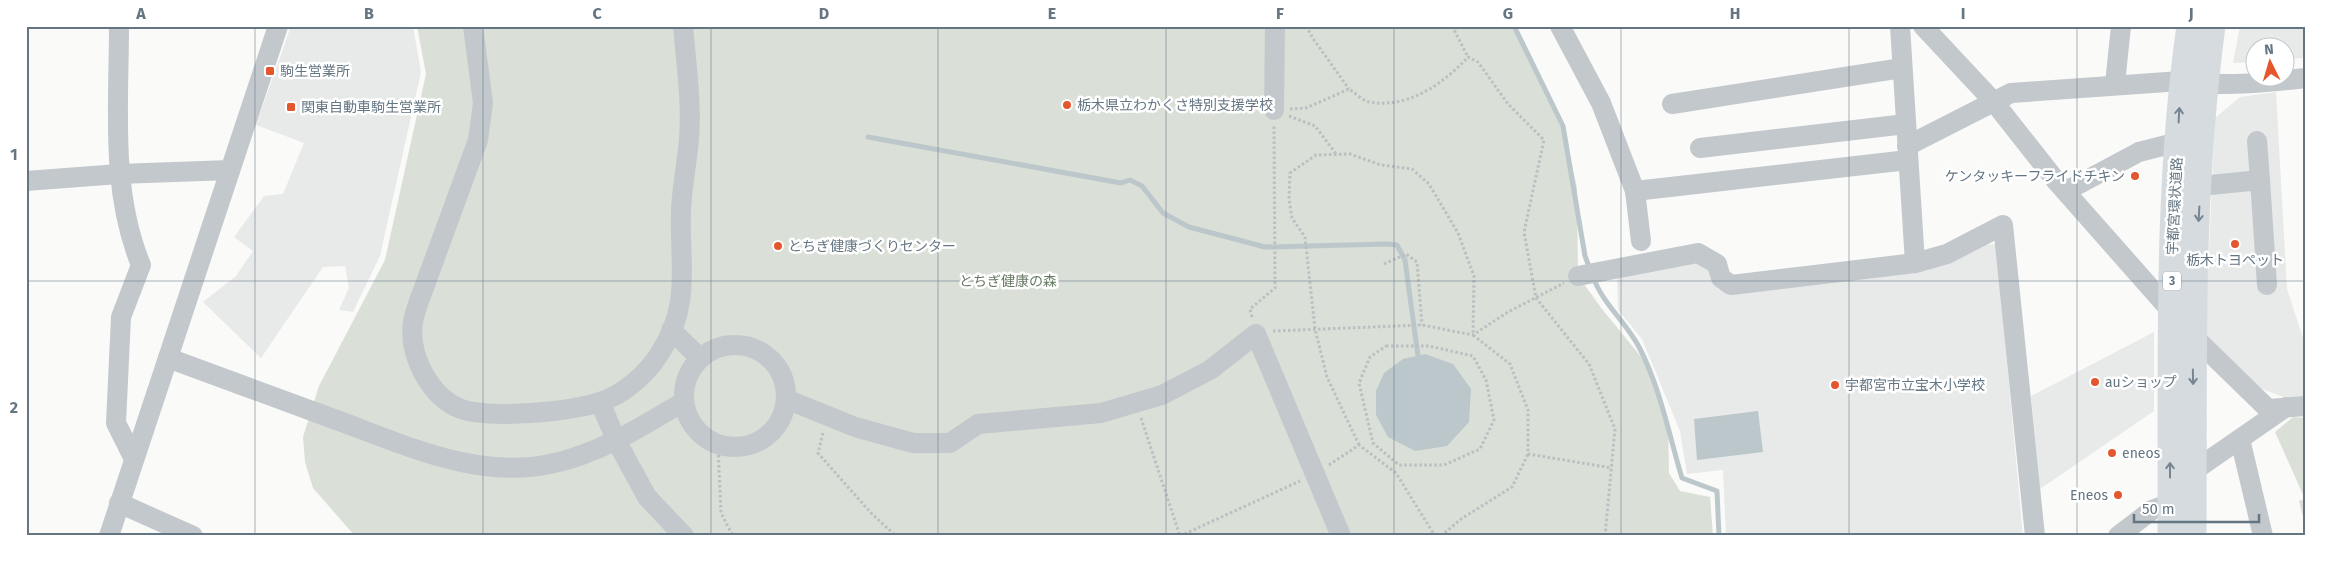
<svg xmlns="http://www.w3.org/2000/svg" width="2332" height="562" font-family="'Fira Sans','Noto Sans JP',sans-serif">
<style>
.built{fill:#e8e9e9}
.green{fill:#dadfd7}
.water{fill:#bbc7cb}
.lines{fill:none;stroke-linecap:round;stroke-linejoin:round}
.stream{stroke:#bbc7cb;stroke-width:5}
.path{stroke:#bbbfc2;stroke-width:3;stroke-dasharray:2.5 2.5;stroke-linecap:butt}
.minor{stroke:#c3c8cc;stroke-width:20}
.major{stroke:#d6dbdf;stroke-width:25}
.oneway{stroke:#768591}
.grid{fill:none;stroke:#657683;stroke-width:1;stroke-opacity:0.55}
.poi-dot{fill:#e4572e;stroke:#fff;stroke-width:2}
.labels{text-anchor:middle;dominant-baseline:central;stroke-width:5;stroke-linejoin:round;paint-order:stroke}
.shield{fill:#fff;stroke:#939fa8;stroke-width:1}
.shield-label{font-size:12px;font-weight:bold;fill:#657683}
.poi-label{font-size:14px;fill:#657683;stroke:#fff;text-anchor:start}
.street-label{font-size:14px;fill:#657683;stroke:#fff}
.park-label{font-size:14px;fill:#687a64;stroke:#fff}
.neatline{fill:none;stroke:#657683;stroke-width:2}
.grid-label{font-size:16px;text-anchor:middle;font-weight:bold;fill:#657683}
</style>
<rect width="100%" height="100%" fill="#fafaf8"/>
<g class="built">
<polygon points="291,26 413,26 421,72 380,256 353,312 339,310 349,288 345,266 323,267 261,358 203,302 236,276 253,251 234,237 264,196 283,194 304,143 256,125"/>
<polygon points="2240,26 2306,26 2306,58 2285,59 2284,48 2254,48 2254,62 2233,63"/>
<polygon points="2276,92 2287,289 2306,347 2306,399 2289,399 2262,389 2205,338 2215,118 2240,97"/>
<polygon points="1996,244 2023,536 1726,536 1723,470 1687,474 1680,431 1642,339 1618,310 1617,276 1693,261 1707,267 1714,277 1717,288 1728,294 1901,273 1949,264 1981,245"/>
<polygon points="2154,332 2154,411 2040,489 2031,396"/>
</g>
<g class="green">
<polygon points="417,26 1514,26 1563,126 1577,188 1578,276 1602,309 1642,358 1668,418 1669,473 1680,491 1710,497 1713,536 355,536 313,488 305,462 303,437 319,386 385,260 426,74"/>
<polygon points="2293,417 2306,418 2306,528 2299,501 2305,499 2275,432"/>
</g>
<g class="water">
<polygon points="1425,354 1453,364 1471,389 1469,422 1447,446 1415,451 1388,437 1376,415 1376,391 1384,373 1403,359"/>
<polygon points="1758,411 1763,452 1697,460 1694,419"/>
</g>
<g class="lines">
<g class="stream">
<polyline points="1514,26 1563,126 1585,256 1590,269"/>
<polyline points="868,137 1121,183 1130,180 1142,186 1163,213 1189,227 1265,247 1388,244 1397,245 1405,260 1418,356"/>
<path d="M1593,277c10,27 33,45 46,70 21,40 30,88 43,131l35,13 2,45"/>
</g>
<g class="path">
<polyline points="1306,26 1314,40 1349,89"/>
<polyline points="1452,26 1468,57"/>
<path d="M1290,109l16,-1 43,-19c6,4 13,11 20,13 39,7 74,-18 99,-45l10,5 30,42 36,36 -20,92 12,66 53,66 26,65 -10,107"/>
<polyline points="1289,116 1315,126 1336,154"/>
<polyline points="1384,264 1406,254 1417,262 1422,325"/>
<polyline points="1252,317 1250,309 1275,288 1274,125"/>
<polyline points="1273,331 1422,325 1473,335 1508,312 1564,283"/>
<polygon points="1386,346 1429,346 1473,356 1486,380 1494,420 1480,449 1444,465 1399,465 1373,443 1359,383 1370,357"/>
<polyline points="1141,418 1180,536"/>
<polyline points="823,433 818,453 871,513 896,536"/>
<polyline points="718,445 721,513 733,536"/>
<polyline points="1359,445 1327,377 1315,329 1305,237 1292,218 1289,199 1290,173 1316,155 1350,154 1381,165 1412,169 1429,184 1458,233 1474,276 1473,335 1510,364 1528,410 1528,454 1612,468"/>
<polyline points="1329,465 1359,445 1396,473 1435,536"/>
<polyline points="1180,536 1300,481"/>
<polyline points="1441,536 1461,519 1512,487 1528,454"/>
</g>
<g class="minor">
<path d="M119,26c0,80 -9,164 22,239l-20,52 -5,106 18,36"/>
<path d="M473,26l10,77 -5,37 -60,164c-2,6 -4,12 -5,18 -5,33 17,75 48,87 30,10 108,3 139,-7 23,-7 47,-28 60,-49 32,-49 19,-90 21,-143 1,-24 6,-47 8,-71 3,-37 -3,-76 -6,-113"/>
<polyline points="1560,26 1601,103 1635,191 1641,241"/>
<polyline points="1900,26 1915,263"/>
<polyline points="1923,26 1994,102 2057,182 2193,336 2268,409 2306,406"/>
<polyline points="2115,84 2121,26"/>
<polyline points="1672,104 1902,68"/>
<polyline points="1274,110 1275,26"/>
<polyline points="2257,141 2260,180"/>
<path d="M1907,146l104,-53 170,-12c42,6 83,2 125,-3"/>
<polyline points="1700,148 1906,124"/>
<polyline points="26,181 119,174 230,170"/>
<polyline points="2200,186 2260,180 2267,285"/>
<polyline points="1635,191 1908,160"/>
<polyline points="2066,191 2139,152 2178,142"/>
<polyline points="1578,276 1698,253 1717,264 1721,278 1731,285 1915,263 1947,254 2003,225 2035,536"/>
<polyline points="671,330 700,358"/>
<circle cx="735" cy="396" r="51"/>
<path d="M168,358c54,20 109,40 163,60 70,25 144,62 219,46 49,-10 91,-37 133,-62"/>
<polyline points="786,399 855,427 913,443 950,443 978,424 1101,413 1162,395 1210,370 1256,334 1341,536"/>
<polyline points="600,402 617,442 647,497 684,536"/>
<polyline points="2240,439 2263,536"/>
<polyline points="2195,470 2286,407"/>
<polyline points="119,503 193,536"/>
<polyline points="109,536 278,26"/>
<polyline points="2118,536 2152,510 2170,503"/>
</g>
<g class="major">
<path d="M2170,536c1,-168 -5,-343 19,-510"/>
<path d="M2194,536c1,-170 -4,-341 19,-510"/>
</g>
</g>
<defs><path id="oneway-shaft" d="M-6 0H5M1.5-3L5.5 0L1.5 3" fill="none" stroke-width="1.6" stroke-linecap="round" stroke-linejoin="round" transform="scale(1.25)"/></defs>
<g class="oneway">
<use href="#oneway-shaft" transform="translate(2179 115) rotate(-87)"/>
<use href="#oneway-shaft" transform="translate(2199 214) rotate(93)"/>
<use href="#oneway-shaft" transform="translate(2193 377) rotate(89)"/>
<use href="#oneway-shaft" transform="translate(2170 470) rotate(-90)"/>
</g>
<path class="grid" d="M255,26v510M483,26v510M711,26v510M938,26v510M1166,26v510M1394,26v510M1621,26v510M1849,26v510M2077,26v510M26,281h2280"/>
<g class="poi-dot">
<rect x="265" y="66" width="10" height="10" rx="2.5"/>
<circle cx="1067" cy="105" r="5"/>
<rect x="286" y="102" width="10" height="10" rx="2.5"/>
<circle cx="2135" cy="176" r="5"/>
<circle cx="2235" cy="244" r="5"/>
<circle cx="778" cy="246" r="5"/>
<circle cx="2095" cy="382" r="5"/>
<circle cx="1835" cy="385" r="5"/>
<circle cx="2112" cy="453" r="5"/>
<circle cx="2118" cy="495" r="5"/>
</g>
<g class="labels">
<rect class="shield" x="2163" y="271.5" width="18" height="19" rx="4"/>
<g class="shield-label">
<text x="2172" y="281">3</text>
</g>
<g class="poi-label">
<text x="280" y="71">駒生営業所</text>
<text x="1077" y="105">栃木県立わかくさ特別支援学校</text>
<text x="301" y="107">関東自動車駒生営業所</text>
<text x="2125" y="176" text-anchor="end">ケンタッキーフライドチキン</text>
<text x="788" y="246">とちぎ健康づくりセンター</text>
<text x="2235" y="260" text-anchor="middle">栃木トヨペット</text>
<text x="2105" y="382">auショップ</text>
<text x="1845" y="385">宇都宮市立宝木小学校</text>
<text x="2122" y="453">eneos</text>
<text x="2108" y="495" text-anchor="end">Eneos</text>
</g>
<g class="street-label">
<text transform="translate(2175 206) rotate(-87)">宇都宮環状道路</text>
</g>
<g class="park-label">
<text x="1008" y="281">とちぎ健康の森</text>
</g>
</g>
<rect width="2332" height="562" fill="none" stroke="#ffffff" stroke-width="55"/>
<g transform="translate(2270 62) rotate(355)"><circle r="24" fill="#ffffff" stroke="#c1c8cd"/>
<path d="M0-4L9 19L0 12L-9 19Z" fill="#e4572e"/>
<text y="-8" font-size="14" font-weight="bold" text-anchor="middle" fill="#657683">N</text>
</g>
<path d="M2134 514v8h125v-8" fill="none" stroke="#657683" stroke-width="2.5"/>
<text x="2142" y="514" font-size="15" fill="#657683" stroke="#ffffff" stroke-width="4" paint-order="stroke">50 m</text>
<rect x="28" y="28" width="2276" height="506" class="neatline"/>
<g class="grid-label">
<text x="141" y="19">A</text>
<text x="369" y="19">B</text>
<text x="597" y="19">C</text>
<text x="824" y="19">D</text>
<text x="1052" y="19">E</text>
<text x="1280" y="19">F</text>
<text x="1508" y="19">G</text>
<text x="1735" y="19">H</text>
<text x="1963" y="19">I</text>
<text x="2191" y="19">J</text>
<text x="14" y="160">1</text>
<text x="14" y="413">2</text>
</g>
</svg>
